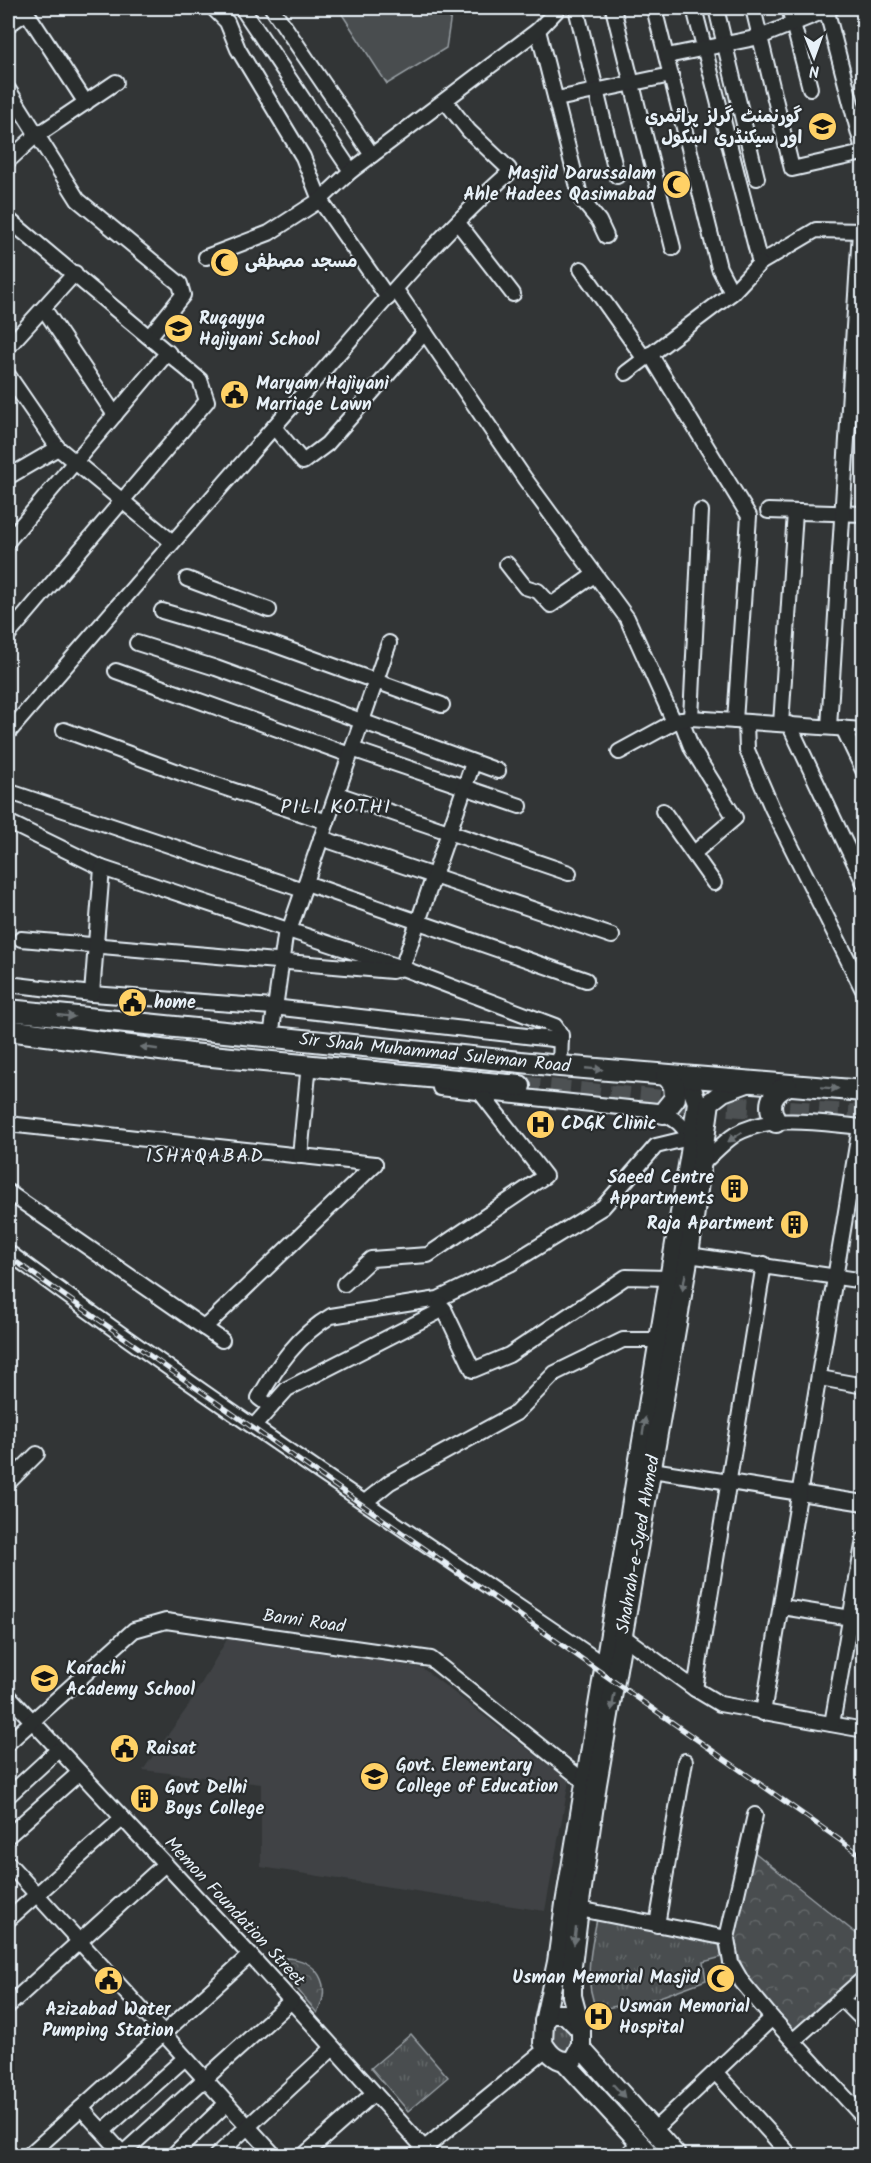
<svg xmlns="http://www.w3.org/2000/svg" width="871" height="2163" font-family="Kalam,'Playpen Sans Arabic',sans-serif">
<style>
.built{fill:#3f4244}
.grass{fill:url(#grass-tufts);stroke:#989fa4;stroke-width:1.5}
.park{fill:url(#park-crowns);stroke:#989fa4;stroke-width:1.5}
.pitch{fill:#494d4f;stroke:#989fa4;stroke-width:1.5}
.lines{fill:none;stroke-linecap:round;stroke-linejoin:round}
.highway-tunnel{stroke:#4d5153;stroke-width:20;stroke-dasharray:20 10;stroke-linecap:butt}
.minor-casing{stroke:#e8f1f8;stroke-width:18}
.major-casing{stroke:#e8f1f8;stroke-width:22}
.highway-casing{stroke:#e8f1f8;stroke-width:24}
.minor{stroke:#2a2d2e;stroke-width:14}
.major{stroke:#2a2d2e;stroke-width:18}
.highway{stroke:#2a2d2e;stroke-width:20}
.rail-casing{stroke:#e8f1f8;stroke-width:5}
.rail{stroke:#2a2d2e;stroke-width:3;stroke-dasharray:9;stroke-linecap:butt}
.oneway{fill:#6c7275}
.labels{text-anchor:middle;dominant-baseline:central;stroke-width:4.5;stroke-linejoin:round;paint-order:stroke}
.poi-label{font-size:18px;font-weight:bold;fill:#e8f1f8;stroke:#2a2d2e;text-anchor:start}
.street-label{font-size:18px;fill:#e8f1f8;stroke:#2a2d2e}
.neighbourhood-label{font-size:20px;letter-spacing:1.5px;fill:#e8f1f8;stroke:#2a2d2e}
</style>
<defs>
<pattern id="grass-tufts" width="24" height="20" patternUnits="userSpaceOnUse" patternTransform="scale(1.5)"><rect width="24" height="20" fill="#494d4f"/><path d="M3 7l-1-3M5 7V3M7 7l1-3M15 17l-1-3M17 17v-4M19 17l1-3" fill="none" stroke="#636769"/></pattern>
<pattern id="park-crowns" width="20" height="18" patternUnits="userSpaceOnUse" patternTransform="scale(1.5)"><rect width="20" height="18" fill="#494d4f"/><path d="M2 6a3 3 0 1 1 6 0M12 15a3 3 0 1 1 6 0" fill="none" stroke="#636769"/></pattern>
</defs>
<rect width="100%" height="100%" fill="#323536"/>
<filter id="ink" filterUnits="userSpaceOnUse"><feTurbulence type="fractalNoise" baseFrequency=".0167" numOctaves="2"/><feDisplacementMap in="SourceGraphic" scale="12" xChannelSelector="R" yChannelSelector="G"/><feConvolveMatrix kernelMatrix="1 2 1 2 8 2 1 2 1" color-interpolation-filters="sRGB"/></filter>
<g filter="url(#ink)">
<polygon class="built" points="230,1634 422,1668 569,1781 545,1911 261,1867 261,1784 143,1770 187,1708"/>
<g class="grass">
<path d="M597,1919l121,21 4,17 -19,5 3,18 -49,18 -60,12c-14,-29 -6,-61 0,-91z"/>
<polygon points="558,2015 578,2036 563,2058 545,2032"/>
<polygon points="411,2034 448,2077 408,2111 371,2068"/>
</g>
<g class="park">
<polygon points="753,1851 863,1939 863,1972 793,2031 745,1975 732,1936"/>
<path d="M286,1958c31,1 47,27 31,55l-42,-51z"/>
</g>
<polygon class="pitch" points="338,8 452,8 446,48 387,84"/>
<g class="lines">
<polyline class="highway-tunnel" points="520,1086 712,1105 864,1115"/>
<defs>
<g id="minor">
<polyline points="24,8 86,103"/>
<polyline points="213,8 227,22 238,49 303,157 320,200 388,298"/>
<polyline points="242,8 351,171"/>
<polyline points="272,8 372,155"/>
<polyline points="576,8 617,176"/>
<polyline points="613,8 673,248"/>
<polyline points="654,8 719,268 732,293"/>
<polyline points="694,8 760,263 816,230 864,231"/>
<polyline points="716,8 757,178"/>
<polyline points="753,8 792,169 863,153"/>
<polyline points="789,8 810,88"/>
<polyline points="826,8 864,153"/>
<polyline points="8,25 27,12"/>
<polyline points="538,30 581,199 599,221 606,236"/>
<polyline points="667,56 760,37 832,8"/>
<polyline points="8,89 78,200 180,284 183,295 150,336"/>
<polyline points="557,99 671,75"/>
<polyline points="8,161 33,138 116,82"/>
<polyline points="8,219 200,380 207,401 8,635"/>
<polyline points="458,223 513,294"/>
<polyline points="206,257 269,233 320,200 351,171 538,30 559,8"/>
<polyline points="581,269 644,358"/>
<polyline points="396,290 525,479 627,618 674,722"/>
<polyline points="44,309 115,415"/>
<polyline points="8,347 75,273"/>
<polyline points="650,354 749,516 735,721"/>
<polyline points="626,373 732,293 760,263"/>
<polyline points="8,375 58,448 171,541"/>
<polyline points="274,427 303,462 327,444 425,332"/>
<polyline points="8,477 58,448"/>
<polyline points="768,511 864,514"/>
<polyline points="8,541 168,352"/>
<polyline points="507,564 525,587 538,591 551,605 594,575"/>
<polyline points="187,579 269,610"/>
<polyline points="162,611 270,643 442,705"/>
<polyline points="137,643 216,668 498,771"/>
<polyline points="116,671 350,755"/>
<polyline points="691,718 701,511"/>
<polyline points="681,720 692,749 735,818 694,853"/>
<polyline points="746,722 747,750 772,808 864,992"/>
<polyline points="781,724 795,512"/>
<polyline points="789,724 864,883"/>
<polyline points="829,727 860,231"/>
<polyline points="843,728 864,772"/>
<polyline points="64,730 181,773 327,822"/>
<path d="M8,733c99,-116 199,-230 300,-345 65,-73 128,-151 201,-215v-4l-40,-38 -23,-29"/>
<polyline points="352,749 520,806"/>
<polyline points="619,752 674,722 691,718 864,730"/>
<polyline points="10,792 303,890"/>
<polyline points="337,794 569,873"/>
<polyline points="663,811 714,883"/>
<polyline points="8,822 102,868 402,968 555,1026 561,1035 560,1066"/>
<polyline points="321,838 612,936"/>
<polyline points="306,883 586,980"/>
<polyline points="289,931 389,643"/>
<polyline points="21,939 392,971 402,968 473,763"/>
<polyline points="8,984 92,994 273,1007 561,1040"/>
<polyline points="92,994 102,868"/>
<polyline points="271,1037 286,929"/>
<path d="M440,1088l217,23c16,6 31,15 33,34"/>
<polyline points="8,1124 375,1164"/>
<polyline points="300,1156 308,1074"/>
<path d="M701,1165c11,-10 22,-23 35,-31 37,-21 87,-10 128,-7"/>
<polyline points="8,1192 222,1340"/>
<path d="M8,1252c194,144 397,277 596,413l7,2"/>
<polyline points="689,1255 864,1281"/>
<polyline points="344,1284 371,1259 428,1255 545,1176 480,1092"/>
<polyline points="444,1309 473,1370 509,1355 626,1277 668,1278"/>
<polyline points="204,1328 375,1164"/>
<polyline points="820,1378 864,1386"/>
<path d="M271,1407l-12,-9c18,-32 39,-63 72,-82l107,-17 72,-35 93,-57 53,-61 33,-8"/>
<polyline points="254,1426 287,1389 444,1309 440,1304"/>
<polyline points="652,1470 864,1503"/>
<polyline points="8,1483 37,1454"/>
<polyline points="365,1502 390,1482 516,1413 555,1373 623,1340 658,1340"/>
<polyline points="782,1607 864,1620"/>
<polyline points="624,1637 695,1689 720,1704 864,1730"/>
<polyline points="695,1689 764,1264"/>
<polyline points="8,1695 250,1955 431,2156"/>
<polyline points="763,1713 860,1127"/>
<polyline points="832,1724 864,1539"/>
<polyline points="8,1743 134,1630 166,1621 431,1659 585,1782 592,1783"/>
<polyline points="8,1796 58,1750"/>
<polyline points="755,1815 727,1938 731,1963 742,1982 772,2018 864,2118"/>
<polyline points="8,1836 79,1773"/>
<polyline points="8,1863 275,2156"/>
<polyline points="579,1909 727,1938"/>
<polyline points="8,1920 122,1819"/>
<polyline points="657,1925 685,1761"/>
<polyline points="841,1998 864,2021"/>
<polyline points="8,2006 165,1864"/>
<polyline points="794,2040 864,1978"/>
<polyline points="716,2073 791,2156"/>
<polyline points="81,2108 125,2156"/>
<polyline points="654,2130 772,2018"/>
<polyline points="103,2131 185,2058"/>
<polyline points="28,2156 250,1955"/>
<polyline points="120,2156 291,2001"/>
<polyline points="172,2156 227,2103"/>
<polyline points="216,2156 333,2048"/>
<polyline points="303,2156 374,2093"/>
<polyline points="415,2156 546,2049"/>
<polyline points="626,2156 640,2142"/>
</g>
<g id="major">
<path d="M551,2014h14l16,16v15l-8,15c-14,4 -23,-5 -30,-17l1,-21z"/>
<polyline points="544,2022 557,1962 565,1904 690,1153 697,1102 692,1089 673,1076"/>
<path id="s1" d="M581,2030l-9,-34v-30l7,-57 18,-125 92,-529 21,-153 13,-10 27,-10"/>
<polyline points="580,2047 677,2156"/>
<polyline points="565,2062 652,2156"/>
</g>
<g id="highway">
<path id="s2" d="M8,1010l552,56 304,25"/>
<polyline points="8,1030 191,1054 520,1086"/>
<polyline points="663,1113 675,1098 674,1085 666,1075"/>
<path d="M776,1122c-9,-16 -6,-28 11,-36"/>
</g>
</defs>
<use href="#minor" class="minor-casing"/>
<use href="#major" class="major-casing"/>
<use href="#highway" class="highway-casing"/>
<use href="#minor" class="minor"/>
<use href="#major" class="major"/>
<use href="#highway" class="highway"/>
<defs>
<polyline id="rail" points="8,1256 864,1857"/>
</defs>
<use href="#rail" class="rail-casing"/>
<use href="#rail" class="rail"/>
</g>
<defs><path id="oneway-solid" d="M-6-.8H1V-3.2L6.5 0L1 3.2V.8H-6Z" transform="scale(1.5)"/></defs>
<g class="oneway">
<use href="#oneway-solid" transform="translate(66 1016) rotate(6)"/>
<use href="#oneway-solid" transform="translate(149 1048) rotate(-172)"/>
<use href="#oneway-solid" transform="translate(594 1069) rotate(5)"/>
<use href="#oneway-solid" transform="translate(830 1088) rotate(4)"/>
<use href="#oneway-solid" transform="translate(735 1137) rotate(146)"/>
<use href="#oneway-solid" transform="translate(684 1282) rotate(100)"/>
<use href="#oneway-solid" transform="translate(644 1426) rotate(-81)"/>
<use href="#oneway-solid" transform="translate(613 1702) rotate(100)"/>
<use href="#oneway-solid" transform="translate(575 1936) rotate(97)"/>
<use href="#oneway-solid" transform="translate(619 2091) rotate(48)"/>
</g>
</g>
<defs>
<symbol id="school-disc" viewBox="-11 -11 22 22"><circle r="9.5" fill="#ffd166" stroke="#2a2d2e"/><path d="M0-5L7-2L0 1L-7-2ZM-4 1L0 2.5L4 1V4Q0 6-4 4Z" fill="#111"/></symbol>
<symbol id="mosque-disc" viewBox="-11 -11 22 22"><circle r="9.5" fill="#ffd166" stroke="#2a2d2e"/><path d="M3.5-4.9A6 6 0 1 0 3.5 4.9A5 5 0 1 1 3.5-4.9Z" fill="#111"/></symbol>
<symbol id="civic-disc" viewBox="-11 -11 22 22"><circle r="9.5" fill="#ffd166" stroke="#2a2d2e"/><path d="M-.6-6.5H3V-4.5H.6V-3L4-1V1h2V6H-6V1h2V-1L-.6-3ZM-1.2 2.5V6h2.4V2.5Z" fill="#111"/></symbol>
<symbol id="hospital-disc" viewBox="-11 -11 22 22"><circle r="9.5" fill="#ffd166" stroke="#2a2d2e"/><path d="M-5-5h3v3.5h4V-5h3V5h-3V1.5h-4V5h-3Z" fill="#111"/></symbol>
<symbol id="building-disc" viewBox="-11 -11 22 22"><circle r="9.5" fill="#ffd166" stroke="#2a2d2e"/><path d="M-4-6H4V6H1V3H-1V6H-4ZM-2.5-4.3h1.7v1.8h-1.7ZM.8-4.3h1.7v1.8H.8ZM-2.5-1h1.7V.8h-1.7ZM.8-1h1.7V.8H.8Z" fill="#111"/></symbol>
<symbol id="university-disc" viewBox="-11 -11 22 22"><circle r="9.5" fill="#ffd166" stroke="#2a2d2e"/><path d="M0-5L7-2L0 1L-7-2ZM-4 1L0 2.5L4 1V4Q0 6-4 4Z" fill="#111"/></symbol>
</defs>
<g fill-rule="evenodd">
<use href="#school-disc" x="806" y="110" width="33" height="33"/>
<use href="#mosque-disc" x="660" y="168" width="33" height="33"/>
<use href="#mosque-disc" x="208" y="246" width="33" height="33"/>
<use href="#school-disc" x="162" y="312" width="33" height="33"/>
<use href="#civic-disc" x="218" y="378" width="33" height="33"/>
<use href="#civic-disc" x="116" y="986" width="33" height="33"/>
<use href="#hospital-disc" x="524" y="1108" width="33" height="33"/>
<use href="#building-disc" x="718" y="1172" width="33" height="33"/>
<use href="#building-disc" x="778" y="1208" width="33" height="33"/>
<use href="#school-disc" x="28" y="1662" width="33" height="33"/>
<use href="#civic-disc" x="108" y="1732" width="33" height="33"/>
<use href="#university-disc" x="358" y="1760" width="33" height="33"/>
<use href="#building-disc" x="128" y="1782" width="33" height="33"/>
<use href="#mosque-disc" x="704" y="1962" width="33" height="33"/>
<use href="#civic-disc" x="92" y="1964" width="33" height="33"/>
<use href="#hospital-disc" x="582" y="2000" width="33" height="33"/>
</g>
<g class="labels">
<g class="poi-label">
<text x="802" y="117" text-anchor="end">گورنمنٹ گرلز پرائمری<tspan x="802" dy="21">اور سیکنڈری اسکول</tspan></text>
<text x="656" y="174" text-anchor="end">Masjid Darussalam<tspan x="656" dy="21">Ahle Hadees Qasimabad</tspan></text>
<text x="245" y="262">مسجد مصطفی</text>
<text x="199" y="319">Ruqayya<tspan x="199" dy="21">Hajiyani School</tspan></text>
<text x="256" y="384">Maryam Hajiyani<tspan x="256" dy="21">Marriage Lawn</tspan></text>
<text x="154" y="1003">home</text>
<text x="561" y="1124">CDGK Clinic</text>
<text x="714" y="1178" text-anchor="end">Saeed Centre<tspan x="714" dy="21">Appartments</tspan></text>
<text x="774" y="1224" text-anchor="end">Raja Apartment</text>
<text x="66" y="1669">Karachi<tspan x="66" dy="21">Academy School</tspan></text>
<text x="146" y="1749">Raisat</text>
<text x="396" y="1766">Govt. Elementary<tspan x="396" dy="21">College of Education</tspan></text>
<text x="165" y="1788">Govt Delhi<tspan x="165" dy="21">Boys College</tspan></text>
<text x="700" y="1978" text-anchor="end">Usman Memorial Masjid</text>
<text x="619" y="2007">Usman Memorial<tspan x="619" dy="21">Hospital</tspan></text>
<text x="108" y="2010" text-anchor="middle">Azizabad Water<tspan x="108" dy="21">Pumping Station</tspan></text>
</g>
<g class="street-label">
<text stroke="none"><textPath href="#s2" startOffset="429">Sir Shah Muhammad Suleman Road</textPath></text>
<text stroke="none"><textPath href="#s1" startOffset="492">Shahrah-e-Syed Ahmed</textPath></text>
<text transform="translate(304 1622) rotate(8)">Barni Road</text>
<text transform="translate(234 1912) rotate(47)">Memon Foundation Street</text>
</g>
<g class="neighbourhood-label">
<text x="336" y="808">PILI KOTHI</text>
<text x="205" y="1157">ISHAQABAD</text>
</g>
</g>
<rect width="871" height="2163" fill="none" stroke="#2a2d2e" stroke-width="30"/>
<rect x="15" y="15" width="841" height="2133" fill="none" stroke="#e8f1f8" stroke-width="2" filter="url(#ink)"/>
<g transform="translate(814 57) rotate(179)" stroke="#2a2d2e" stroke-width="4.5" paint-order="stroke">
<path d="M0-4.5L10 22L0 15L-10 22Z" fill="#e8f1f8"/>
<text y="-9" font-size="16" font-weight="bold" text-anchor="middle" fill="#e8f1f8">N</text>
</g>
</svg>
